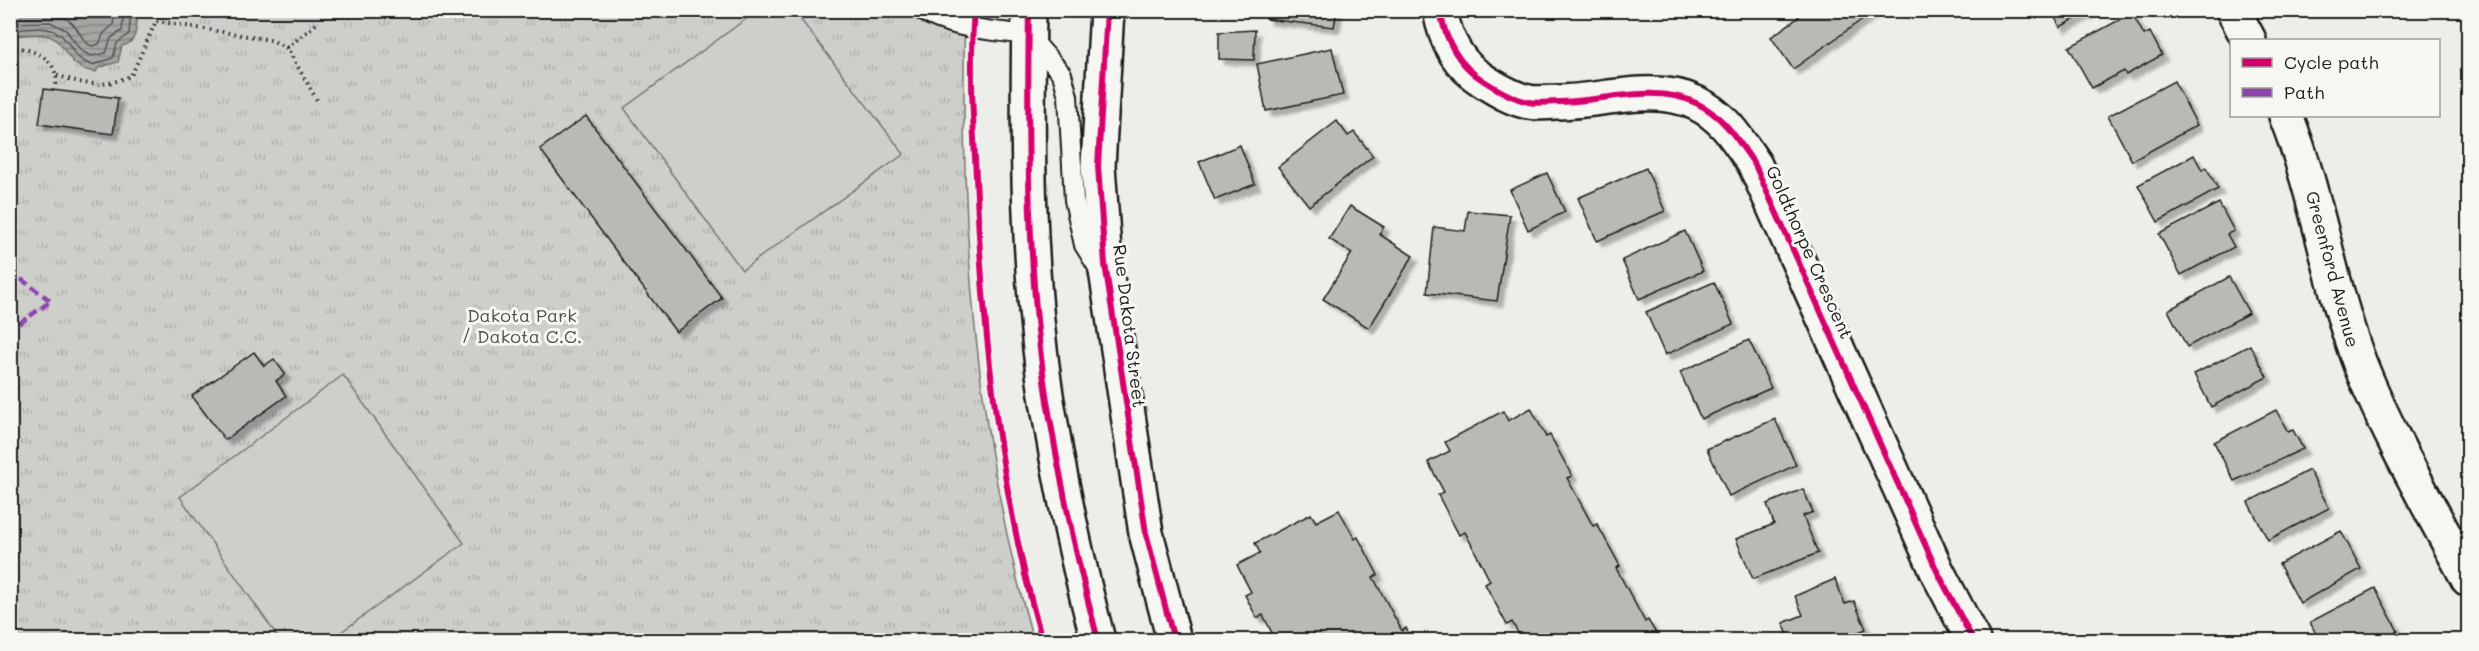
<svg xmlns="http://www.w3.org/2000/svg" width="2479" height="651" font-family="Mali,sans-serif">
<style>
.grass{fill:url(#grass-tufts);stroke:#757574;stroke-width:1.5}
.pitch{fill:#cececb;stroke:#757574;stroke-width:1.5}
.water{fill:url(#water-rules);stroke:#6f6f6d;stroke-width:1.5}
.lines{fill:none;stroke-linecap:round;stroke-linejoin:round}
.shore{stroke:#535352;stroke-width:1.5}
.building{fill:#b9b9b6;stroke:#1c1c1c;stroke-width:1.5;filter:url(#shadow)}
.lane-casing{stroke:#1c1c1c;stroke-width:22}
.street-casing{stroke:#1c1c1c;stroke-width:38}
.secondary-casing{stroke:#1c1c1c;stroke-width:38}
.path{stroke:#1c1c1c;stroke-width:4;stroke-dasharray:1.5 4.5;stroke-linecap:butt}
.lane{stroke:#f6f6f2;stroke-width:18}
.street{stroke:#f6f6f2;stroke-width:33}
.secondary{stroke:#f6f6f2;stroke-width:33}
.quiet{stroke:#8e44ad;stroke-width:4.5;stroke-dasharray:9 4.5;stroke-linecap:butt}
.cycleway-casing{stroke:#f6f6f2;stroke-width:10}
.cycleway{stroke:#d6006c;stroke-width:6}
.labels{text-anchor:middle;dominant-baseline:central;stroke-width:6;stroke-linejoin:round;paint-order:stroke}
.street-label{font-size:18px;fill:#1c1c1c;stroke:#f6f6f2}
.park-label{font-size:18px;fill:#515151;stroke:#f6f6f2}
</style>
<defs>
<pattern id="grass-tufts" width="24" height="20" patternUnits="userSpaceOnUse" patternTransform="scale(1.5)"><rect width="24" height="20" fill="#cececb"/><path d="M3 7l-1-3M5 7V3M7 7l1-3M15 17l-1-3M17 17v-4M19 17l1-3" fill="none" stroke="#b0b0ae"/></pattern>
<pattern id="water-rules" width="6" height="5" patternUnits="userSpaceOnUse" patternTransform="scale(1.5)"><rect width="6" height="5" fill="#a6a6a3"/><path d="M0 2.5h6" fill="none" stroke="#868684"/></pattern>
<filter id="shadow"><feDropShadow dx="5.5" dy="5.5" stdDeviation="1.5" flood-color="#0004"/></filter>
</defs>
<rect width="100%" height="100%" fill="#edede9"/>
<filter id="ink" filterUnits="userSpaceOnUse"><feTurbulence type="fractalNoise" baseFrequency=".0167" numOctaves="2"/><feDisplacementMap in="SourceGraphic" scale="12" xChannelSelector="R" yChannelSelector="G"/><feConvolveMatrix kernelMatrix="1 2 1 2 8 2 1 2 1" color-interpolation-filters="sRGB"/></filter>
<g filter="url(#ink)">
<path class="grass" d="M10,11h955c-6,214 10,422 68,629h-1022z"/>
<g class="pitch">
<polygon points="757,11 794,11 904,154 742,270 624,108"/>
<polygon points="343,375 464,543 330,640 280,640 180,497"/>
</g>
<path class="water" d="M11,10l126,1c-1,13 2,32 -15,35l-4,16 -20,6 -2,4c-33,-3 -28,-34 -52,-37 -11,-2 -23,1 -33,1z"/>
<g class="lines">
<g class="shore">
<path d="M10,14c21,-1 48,-7 64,11 6,7 9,18 18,21l7,-2 5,-11 9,-8 2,-15"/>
<polyline points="10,23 50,22 66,30 81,51 91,56 106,53 111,38 122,31 124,10"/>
<path d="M10,31c16,-2 39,-7 52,5 13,13 10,22 30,29l21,-7 4,-15 12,-9 2,-24"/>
</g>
</g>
<g class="building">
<polygon points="1267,10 1337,10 1334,27 1266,19"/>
<polygon points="1794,10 1873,10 1874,11 1793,69 1771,37 1799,17"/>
<polygon points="2051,10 2092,10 2060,27"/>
<polygon points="2132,13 2144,35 2150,32 2162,55 2126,75 2124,71 2092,88 2069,47"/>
<polygon points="1255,30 1254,60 1219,59 1219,32"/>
<polygon points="1332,48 1343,95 1266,111 1257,64"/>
<polygon points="2174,81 2197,125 2132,161 2108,116"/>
<polygon points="44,89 118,98 113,134 39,124"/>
<polygon points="586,116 722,298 676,332 540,149"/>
<polygon points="1337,121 1348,136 1354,132 1373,156 1309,206 1278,167"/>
<polygon points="1240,145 1255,184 1215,200 1199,162"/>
<polygon points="2194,155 2202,170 2206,167 2218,189 2158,222 2138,185"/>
<polygon points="1646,168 1665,211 1597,241 1578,198"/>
<polygon points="1547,173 1565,212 1528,230 1510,190"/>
<polygon points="2219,203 2234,231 2227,234 2234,247 2181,275 2159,234"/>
<polygon points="1350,206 1384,227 1379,234 1413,256 1369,328 1323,299 1352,253 1329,239"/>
<polygon points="1468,211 1510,215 1497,301 1427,293 1434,227 1465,231"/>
<polygon points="1685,231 1703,271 1639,299 1622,260"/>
<polygon points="2229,277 2249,313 2187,347 2168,310"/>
<polygon points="1714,282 1733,324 1665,355 1646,312"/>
<polygon points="1749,340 1771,388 1701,419 1680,372"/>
<polygon points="2250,345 2267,377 2211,407 2194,374"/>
<polygon points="254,352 264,366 274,359 285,374 276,381 286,396 225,440 192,396"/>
<polygon points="1531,408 1546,437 1550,435 1572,476 1567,478 1593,526 1597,524 1620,566 1616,568 1645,622 1648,620 1660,640 1522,640 1512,622 1507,625 1485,584 1490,581 1465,532 1459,535 1438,495 1444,492 1428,462 1450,451 1445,442 1503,411 1508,421"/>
<polygon points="2276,410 2288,432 2293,430 2303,449 2234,481 2214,442"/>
<polygon points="1775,419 1796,465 1729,496 1707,449"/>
<polygon points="2309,470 2329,508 2268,540 2248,502"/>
<polygon points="1803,489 1813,512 1803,516 1818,553 1753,579 1736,539 1774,524 1767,504"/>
<polygon points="1339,510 1355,539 1358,537 1378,575 1373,577 1402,631 1406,628 1412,640 1269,640 1267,636 1272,633 1263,615 1257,618 1245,595 1251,592 1237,565 1260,553 1255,543 1311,514 1316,522"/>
<polygon points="2341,531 2361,569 2300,603 2279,564"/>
<polygon points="1835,579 1845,604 1854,601 1866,629 1838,640 1790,640 1783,623 1803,615 1795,596"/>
<polygon points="2375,588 2398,631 2381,640 2319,640 2310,622"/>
</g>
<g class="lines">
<defs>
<path id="lane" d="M921,10c30,20 73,20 107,25l34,39 6,22 6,104 10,45 16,26"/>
<g id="street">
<path d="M1440,10c5,30 18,55 44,71 14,9 29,18 45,21 9,2 19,0 28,0 45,0 96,-19 139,1 28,13 42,37 59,62l182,406 36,69"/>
<polyline points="2233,10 2249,40"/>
<path d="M2286,116c32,80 43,167 74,248 30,75 71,145 108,215"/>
</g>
<g id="secondary">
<path d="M1029,10c-2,130 -2,262 18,391 13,80 30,160 51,239"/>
<polyline points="1107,10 1098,166 1105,264 1146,533 1174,640"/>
</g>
</defs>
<use href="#lane" class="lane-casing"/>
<use href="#street" class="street-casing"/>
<use href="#secondary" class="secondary-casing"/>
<g class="path">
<polyline points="159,10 156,21 271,40 287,48 318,102"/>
<path d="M10,46c23,3 50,13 46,40"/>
<polyline points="287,48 316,24"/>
<path d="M57,75c31,11 44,13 74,1l25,-55"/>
</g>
<use href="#lane" class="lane"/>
<use href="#street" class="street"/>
<use href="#secondary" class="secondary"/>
<polyline class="quiet" points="10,271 51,301 10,330"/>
<defs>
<g id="cycleway">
<path d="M974,10c-5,62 0,125 3,187 7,149 24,300 65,443"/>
<path d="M1029,10c-2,130 -2,262 18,391 13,80 30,160 51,239"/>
<polyline points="1107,10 1098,166 1105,264 1146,533 1174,640"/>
<path d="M1440,10c5,30 18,55 44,71 14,9 29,18 45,21 9,2 19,0 28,0 45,0 96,-19 139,1 28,13 42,37 59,62l182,406 36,69"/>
</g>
</defs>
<use href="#cycleway" class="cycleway-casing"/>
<use href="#cycleway" class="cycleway"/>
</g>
</g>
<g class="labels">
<g class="street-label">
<text transform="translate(1810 252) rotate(66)">Goldthorpe Crescent</text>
<text transform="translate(2333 269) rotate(75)">Greenford Avenue</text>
<text transform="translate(1130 326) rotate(83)">Rue Dakota Street</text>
</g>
<g class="park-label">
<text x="522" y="315">Dakota Park<tspan x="522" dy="21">/ Dakota C.C.</tspan></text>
</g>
</g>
<rect width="2479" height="651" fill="none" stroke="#f6f6f2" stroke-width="36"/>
<rect x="18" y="18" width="2443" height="615" fill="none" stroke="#1c1c1c" stroke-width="2" filter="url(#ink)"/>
<rect x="2230" y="39" width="210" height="78" fill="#f6f6f2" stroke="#9f9f9c" stroke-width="1.5"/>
<rect x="2242" y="58" width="30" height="9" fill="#d6006c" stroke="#9f9f9c" stroke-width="1.5"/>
<text x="2284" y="69" font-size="18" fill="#1c1c1c">Cycle path</text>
<rect x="2242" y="88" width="30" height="9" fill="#8e44ad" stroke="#9f9f9c" stroke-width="1.5"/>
<text x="2284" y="99" font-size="18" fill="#1c1c1c">Path</text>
</svg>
